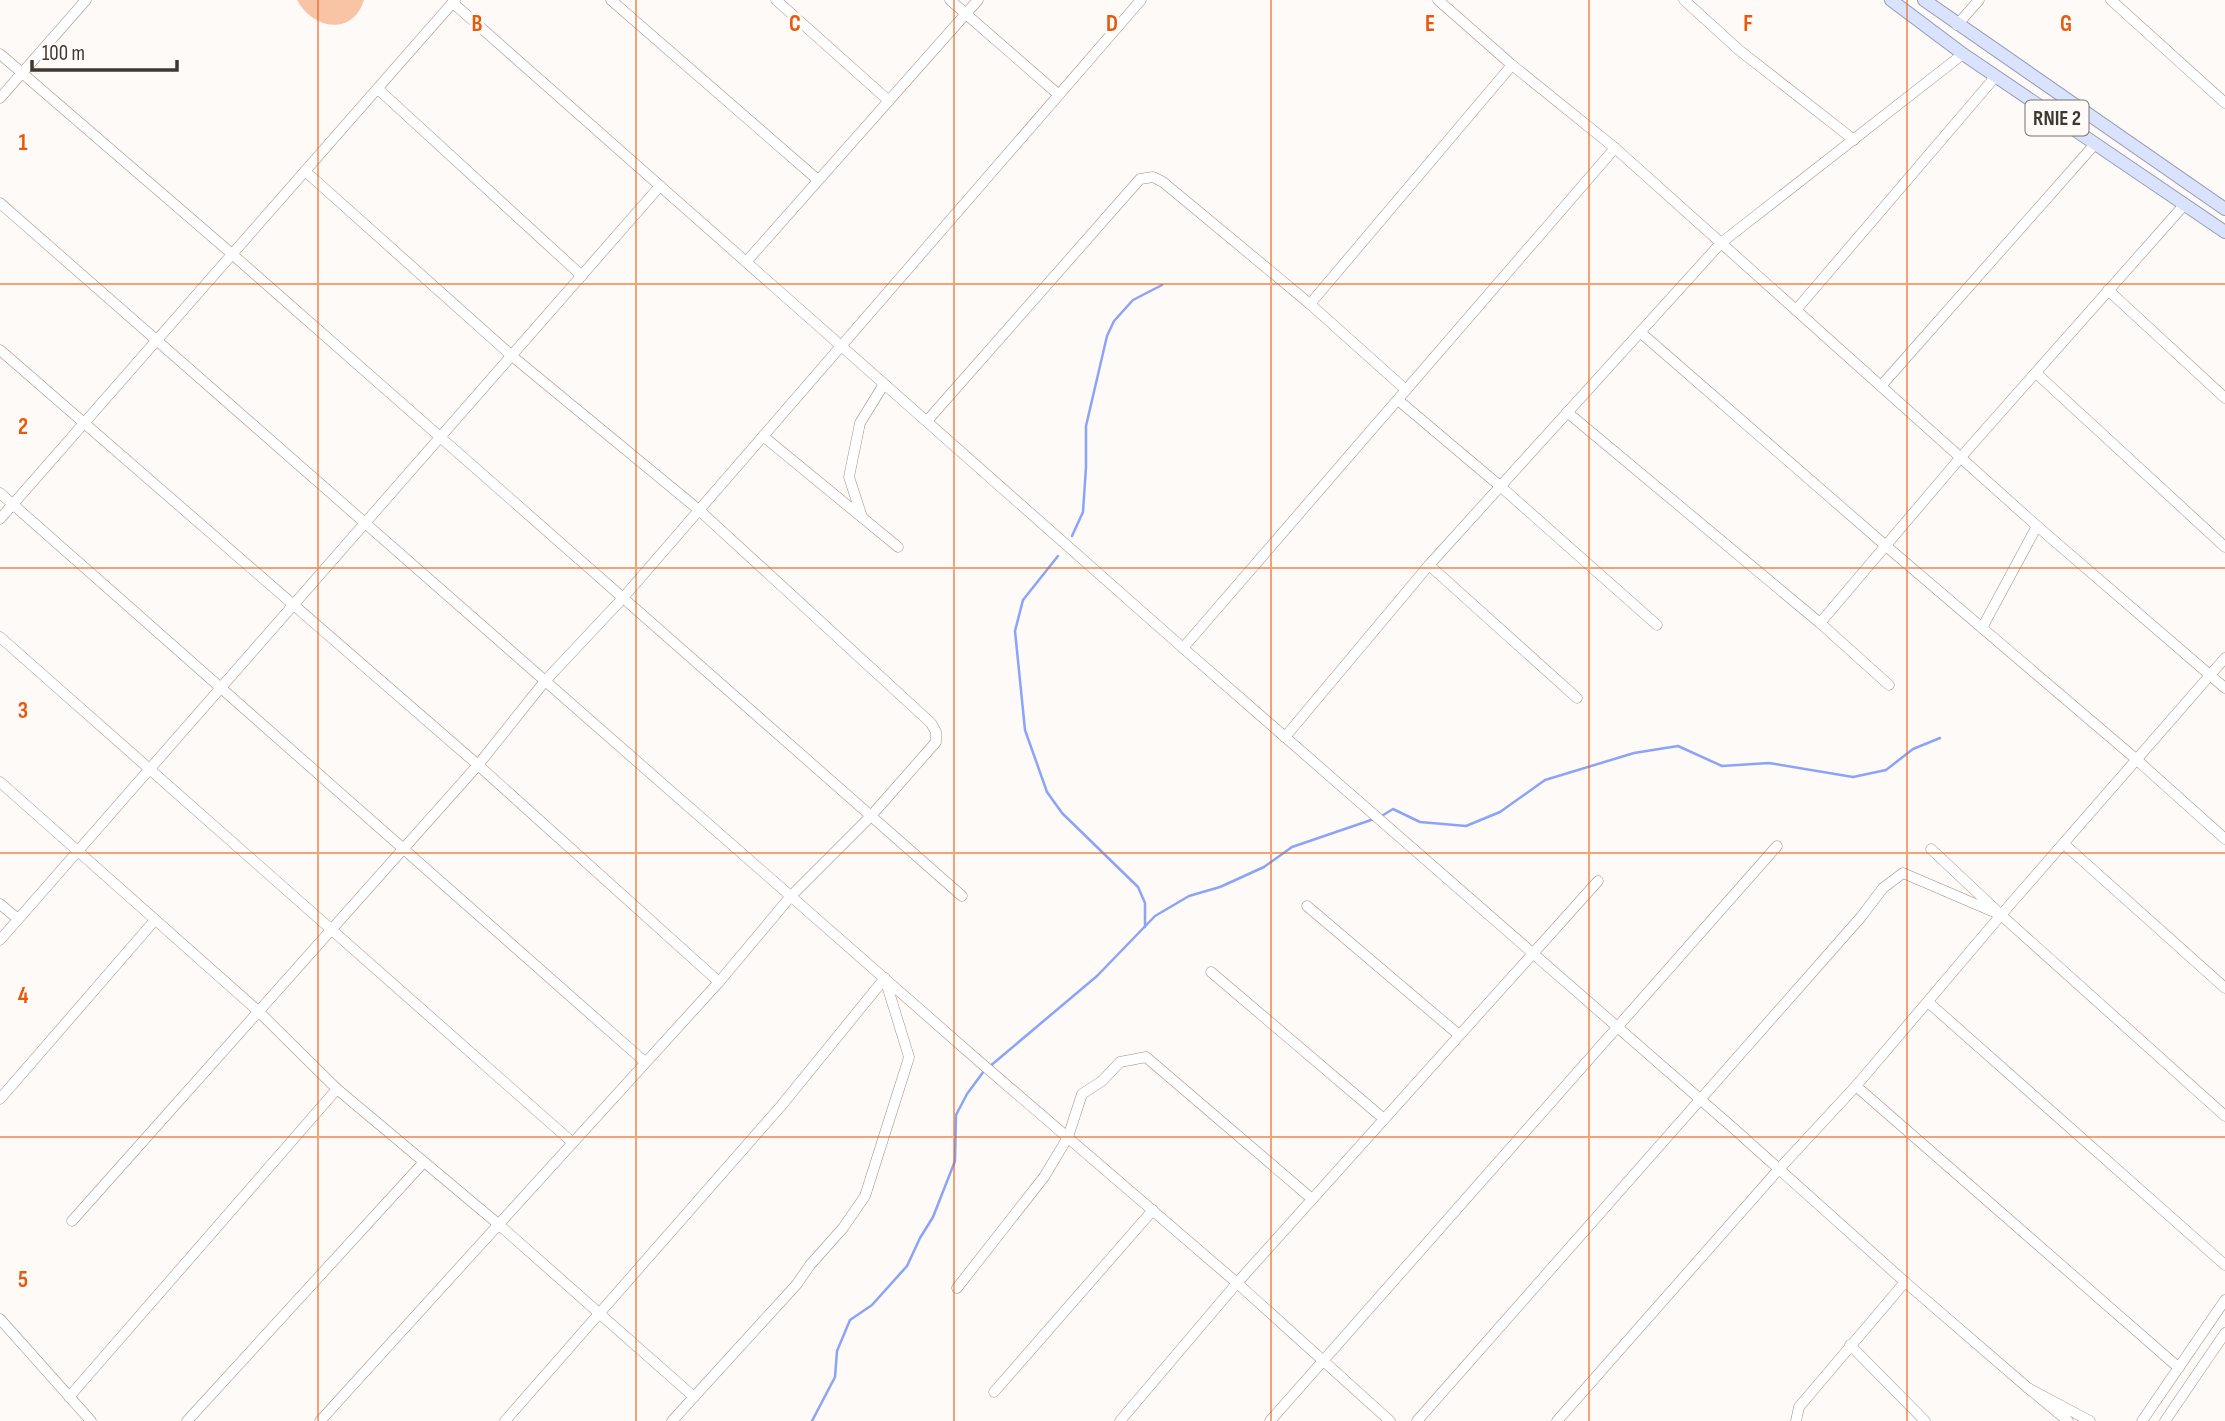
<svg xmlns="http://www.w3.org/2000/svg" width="2225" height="1421" font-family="'Sofia Sans Condensed',sans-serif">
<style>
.green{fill:#f9c4a5}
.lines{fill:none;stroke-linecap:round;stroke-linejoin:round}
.stream{stroke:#8aa4f9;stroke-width:2.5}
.minor-casing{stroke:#a28e83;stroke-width:11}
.major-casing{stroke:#949bb5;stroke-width:14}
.minor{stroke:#fff;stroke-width:10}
.major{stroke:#dae3fd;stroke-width:12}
.grid{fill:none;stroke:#e8590c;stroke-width:2;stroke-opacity:0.55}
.labels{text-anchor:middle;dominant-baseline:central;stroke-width:6;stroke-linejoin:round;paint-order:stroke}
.shield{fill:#fefaf7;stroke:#78726d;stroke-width:2}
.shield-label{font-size:21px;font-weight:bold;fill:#3f3732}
.grid-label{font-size:23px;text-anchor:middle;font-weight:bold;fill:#e8590c;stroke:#fefaf7;stroke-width:6;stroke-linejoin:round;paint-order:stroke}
</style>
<rect width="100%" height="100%" fill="#fefaf7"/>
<path class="green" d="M297,0h67c-11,36 -51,30 -67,0z"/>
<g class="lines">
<g class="stream">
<polyline points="1072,536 1083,512 1086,467 1086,426 1107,336 1114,321 1133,300 1162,285"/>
<polyline points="1058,556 1023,600 1015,631 1025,730 1047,792 1062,813 1138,887 1145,903 1145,927"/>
<polyline points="1380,817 1393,809 1420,822 1466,826 1500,812 1545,780 1634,753 1678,746 1722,766 1769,763 1853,777 1886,770 1913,749 1940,738"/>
<polyline points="989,1067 1097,976 1155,916 1189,896 1220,887 1264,867 1292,847 1374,819"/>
<polyline points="812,1421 835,1377 837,1351 850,1320 872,1305 907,1266 920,1238 933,1217 955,1161 956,1115 967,1094 984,1071"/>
</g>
<defs>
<g id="minor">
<polyline points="611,0 818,180"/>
<polyline points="776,0 889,101"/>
<polyline points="950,0 1059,95"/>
<polyline points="1438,0 1512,65 1615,148 2037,526 2225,688"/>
<polyline points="1684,0 1739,50 1854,140"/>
<polyline points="2111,0 2225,103"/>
<polyline points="453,3 1183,648 1732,1127 1905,1282 2028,1388"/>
<polyline points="1957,25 1979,0"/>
<polyline points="0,54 232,254 962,896"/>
<polyline points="378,89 582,276"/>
<polyline points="0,98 86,0"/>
<polyline points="305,171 512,356 699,510 931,723 936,732 936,742 871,816 791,896 719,982 320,1421"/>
<polyline points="0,203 981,1063 1237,1283 1390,1421"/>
<polyline points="746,262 978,0"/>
<polyline points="2108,290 2225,398"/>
<polyline points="1310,304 1512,65"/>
<polyline points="1796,310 1996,76"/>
<polyline points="1640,332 1886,546 2137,760 2225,839"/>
<polyline points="0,350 478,765 719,982"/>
<polyline points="2036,373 2225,547"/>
<polyline points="1881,386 2095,144"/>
<polyline points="1398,400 1500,486 1657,625"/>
<polyline points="1567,412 1820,623 1889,685"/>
<polyline points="927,421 1140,179 1153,177 1163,182 1310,304 1406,390"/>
<polyline points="763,436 898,547"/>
<polyline points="0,493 645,1062"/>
<polyline points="862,517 849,477 860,423 884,384"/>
<polyline points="0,519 455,0"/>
<polyline points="1429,565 1577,698"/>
<polyline points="1820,623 1961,457 2185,204"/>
<polyline points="1982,628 2037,526"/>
<polyline points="0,637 572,1142"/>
<polyline points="1183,648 1615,148"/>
<polyline points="2225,658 2001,915 2225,1116"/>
<polyline points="1285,737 1429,565 1721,243 1963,54"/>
<polyline points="0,782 257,1010 337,1089 497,1223 694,1397"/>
<polyline points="2064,844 2225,988"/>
<polyline points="1931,849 1996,910"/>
<polyline points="0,904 18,919"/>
<polyline points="1307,906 1459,1035"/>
<polyline points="0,940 660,186"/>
<polyline points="1211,972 1384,1119"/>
<polyline points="1928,1002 2225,1265"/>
<polyline points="1856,1086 2179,1368"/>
<polyline points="0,1099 155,920"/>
<polyline points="72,1221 478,765 545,681 622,599 1141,0"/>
<polyline points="957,1288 1044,1177 1068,1137 1082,1094 1102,1081 1120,1062 1146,1057 1312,1199"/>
<polyline points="0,1319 91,1421"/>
<polyline points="1850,1345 1925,1421"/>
<polyline points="994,1392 1153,1210"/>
<polyline points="69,1397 337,1089"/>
<polyline points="187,1421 423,1163"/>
<polyline points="505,1421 781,1106 885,978"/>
<polyline points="672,1421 797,1284 810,1265 843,1228 865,1196 906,1067 909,1057 885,979"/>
<polyline points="1120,1421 1237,1283 1598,881"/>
<polyline points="1270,1421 1777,846"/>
<polyline points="1417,1421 1861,917 1883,888 1903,873 2001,915"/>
<polyline points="1557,1421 1779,1169 1856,1086 2001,915"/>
<polyline points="1796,1421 1799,1407 1905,1282"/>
<polyline points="2068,1421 2028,1388 2090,1421"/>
<polyline points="2142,1421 2225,1300"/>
<polyline points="2165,1421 2225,1333"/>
</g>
<g id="major">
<polyline points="1891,0 1963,54 2225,232"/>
<polyline points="1924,0 2225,209"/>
</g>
</defs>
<use href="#minor" class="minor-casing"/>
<use href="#major" class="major-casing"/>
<use href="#minor" class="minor"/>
<use href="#major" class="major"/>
</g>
<path class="grid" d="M318,0v1421M636,0v1421M954,0v1421M1271,0v1421M1589,0v1421M1907,0v1421M0,284h2225M0,568h2225M0,853h2225M0,1137h2225"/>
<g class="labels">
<rect class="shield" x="2025.5" y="100.5" width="63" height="35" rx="5"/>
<g class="shield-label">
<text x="2057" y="118">RNIE 2</text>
</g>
</g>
<g class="grid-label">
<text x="477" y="31">B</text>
<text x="795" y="31">C</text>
<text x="1112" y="31">D</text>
<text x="1430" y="31">E</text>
<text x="1748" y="31">F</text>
<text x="2066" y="31">G</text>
<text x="23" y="150">1</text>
<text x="23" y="434">2</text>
<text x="23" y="718">3</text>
<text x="23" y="1003">4</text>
<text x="23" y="1287">5</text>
</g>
<path d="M32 60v10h145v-10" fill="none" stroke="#3f3732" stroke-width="3.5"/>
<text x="42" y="60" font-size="21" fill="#3f3732" stroke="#fefaf7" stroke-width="5" paint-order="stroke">100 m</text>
</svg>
